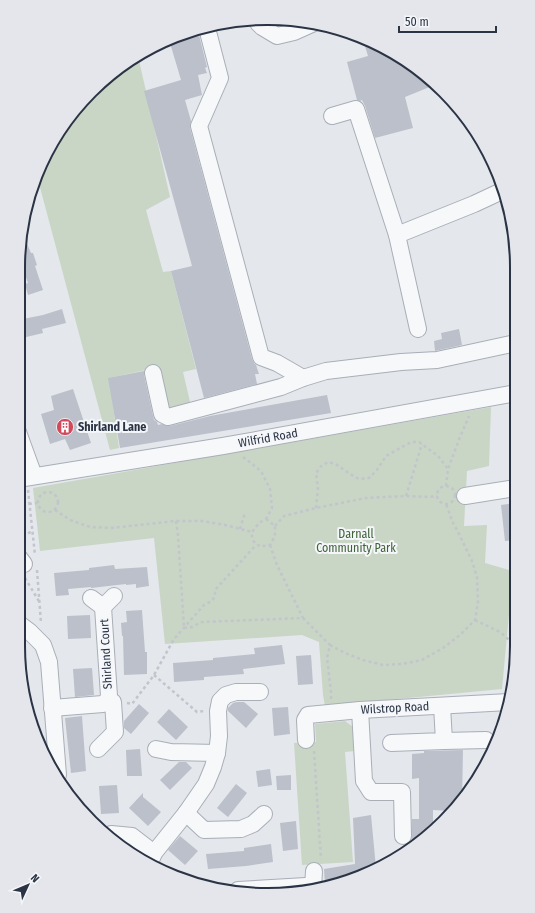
<svg xmlns="http://www.w3.org/2000/svg" width="535" height="913" font-family="'Fira Sans Condensed',sans-serif">
<style>
.green{fill:#c9d6c5}
.lines{fill:none;stroke-linecap:round;stroke-linejoin:round}
.stream{stroke:#9fb4cc;stroke-width:4}
.building{fill:#bbc0ca}
.minor-casing{stroke:#a9aeb7;stroke-width:18}
.path{stroke:#c2c5cb;stroke-width:2.5;stroke-dasharray:3 3;stroke-linecap:butt}
.minor{stroke:#f7f8fa;stroke-width:16}
.labels{text-anchor:middle;dominant-baseline:central;stroke-width:4;stroke-linejoin:round;paint-order:stroke}
.poi-label{font-size:12px;font-weight:bold;fill:#2b3445;stroke:#f4f6f9;text-anchor:start}
.street-label{font-size:12px;fill:#2b3445;stroke:#f4f6f9}
.park-label{font-size:12px;fill:#3f6138;stroke:#f4f6f9}
.rim{fill:none;stroke:#2b3445;stroke-width:2}
</style>
<rect width="100%" height="100%" fill="#e4e7ec"/>
<g class="green">
<polygon points="138,56 170,197 146,210 163,272 171,271 196,369 183,372 191,406 169,410 146,370 109,378 119,448 110,450 37,176 60,129 129,60"/>
<polygon points="491,407 489,466 467,471 464,526 487,525 485,563 513,571 502,689 325,706 323,695 319,642 302,635 165,644 154,538 40,551 33,488"/>
<polygon points="345,721 353,727 355,751 345,752 353,862 302,865 294,743 316,742 315,724"/>
</g>
<g class="lines">
<polyline class="stream" points="471,126 474,136"/>
</g>
<g class="building">
<polygon points="198,31 207,67 205,68 207,73 198,75 202,95 185,100 191,121 190,128 252,359 254,363 256,365 259,374 255,374 257,384 204,398 171,271 192,266 144,91 181,80 170,43"/>
<polygon points="364,43 406,60 429,79 432,86 405,97 413,128 375,138 365,106 362,100 360,101 357,100 347,62 368,56"/>
<polygon points="22,232 31,253 33,253 37,265 35,266 43,290 28,295 25,284 28,283 19,258 19,251"/>
<polygon points="62,309 66,323 42,329 43,333 18,339 18,320 43,315"/>
<polygon points="459,329 462,345 435,351 434,341 442,339 441,333"/>
<polygon points="144,371 144,375 153,416 154,420 157,422 158,425 162,424 170,426 210,416 327,395 331,413 120,448 108,378"/>
<polygon points="73,389 91,443 70,450 65,439 50,444 41,414 54,410 51,396"/>
<polygon points="516,503 516,540 505,541 501,505"/>
<polygon points="114,565 115,569 147,567 149,586 136,588 136,584 126,585 126,584 91,588 91,587 68,589 69,595 56,596 54,573 89,570 89,568"/>
<polygon points="142,610 145,652 147,652 147,674 124,675 123,636 122,636 121,623 127,622 126,611"/>
<polygon points="90,615 91,638 68,639 67,616"/>
<polygon points="282,645 285,664 243,669 244,674 204,677 204,680 174,682 173,663 213,660 213,658 255,654 254,648"/>
<polygon points="311,655 313,684 298,685 296,656"/>
<polygon points="92,668 94,695 75,697 73,669"/>
<polygon points="237,702 244,702 258,714 246,728 228,711 228,708 233,703"/>
<polygon points="139,704 149,713 131,734 124,728 124,721"/>
<polygon points="288,707 290,734 274,736 272,708"/>
<polygon points="169,709 188,727 176,740 157,722"/>
<polygon points="82,716 86,771 71,773 65,718"/>
<polygon points="140,749 142,776 127,776 126,750"/>
<polygon points="463,750 462,799 452,811 433,810 433,832 411,846 412,836 412,819 419,819 419,778 412,779 412,754 424,753 424,751"/>
<polygon points="179,762 186,762 192,768 170,790 160,780"/>
<polygon points="270,769 272,785 258,787 256,771"/>
<polygon points="291,775 291,790 277,790 276,776"/>
<polygon points="236,784 247,793 228,817 217,808"/>
<polygon points="117,785 119,813 101,814 99,786"/>
<polygon points="143,793 143,797 161,812 148,826 129,808"/>
<polygon points="371,815 376,868 363,876 325,885 324,869 355,864 353,818"/>
<polygon points="296,821 298,849 283,851 280,823"/>
<polygon points="180,836 198,851 185,865 168,850"/>
<polygon points="271,844 273,862 246,866 208,869 206,854 244,851 244,848"/>
</g>
<g class="lines">
<defs>
<g id="minor">
<polyline points="258,23 262,27 277,36 294,32 314,23"/>
<polyline points="207,28 220,78 199,126 261,357 277,363 303,378"/>
<polyline points="332,116 356,109 397,235"/>
<polyline points="418,329 397,235 474,204 504,190"/>
<polyline points="153,373 162,414 168,417 281,387 303,378 326,371 401,362 437,360 516,343"/>
<polyline points="18,432 34,476"/>
<polyline points="18,479 223,446 516,393"/>
<polyline points="465,496 516,488"/>
<polyline points="18,556 24,564"/>
<polyline points="91,598 103,607 114,596"/>
<polyline points="18,623 30,632 43,645 49,662 58,775"/>
<polyline points="52,708 103,704 107,701 109,696 103,607"/>
<polyline points="360,710 364,781 371,792 402,792 403,836"/>
<polyline points="306,740 305,720 308,715 360,710 509,702"/>
<polyline points="444,741 486,740"/>
<polyline points="391,743 444,741 442,706"/>
<polyline points="98,749 115,732 113,702"/>
<polyline points="156,749 171,752 217,753"/>
<polyline points="186,813 204,830 241,829 253,824 264,814"/>
<polyline points="111,834 132,836 154,853"/>
<polyline points="150,863 154,853 186,813 206,784 213,767 217,753 219,736 218,711 220,701 226,695 236,692 260,692"/>
<polyline points="313,888 314,871"/>
<polyline points="238,890 306,886 310,888"/>
</g>
</defs>
<use href="#minor" class="minor-casing"/>
<g class="path">
<polyline points="243,457 247,460 261,471 270,489 272,508 266,519"/>
<polyline points="446,486 448,469 460,437 469,416"/>
<circle cx="446" cy="495" r="9"/>
<polyline points="28,490 35,555"/>
<circle cx="48" cy="502" r="10"/>
<polyline points="406,496 422,444"/>
<polyline points="29,504 37,503"/>
<polyline points="316,508 318,489 316,473 322,465 329,462 337,465 350,474 359,479 369,478 377,470 386,456 411,442 419,442 438,456 448,469"/>
<polyline points="55,510 70,520 90,527 111,528 176,521 202,521 225,525 252,532"/>
<path d="M266,519l9,7v10l-5,9c-10,2 -12,2 -18,-6v-7l7,-9z"/>
<polyline points="176,521 178,535 184,628"/>
<polyline points="275,526 284,516 316,508 366,498 406,496 428,497 437,496"/>
<polyline points="240,529 245,513"/>
<polyline points="18,540 32,531"/>
<polyline points="270,545 277,565 303,618"/>
<polyline points="37,570 41,623"/>
<polyline points="25,578 40,603"/>
<polyline points="475,620 500,632 516,646"/>
<polyline points="184,628 192,627 202,622 303,618 330,645 327,658 331,692 331,700"/>
<polyline points="330,645 345,653 363,660 383,665 402,664 422,660 443,648 460,635 475,620 478,602 477,577 472,561 458,532 453,523 446,504"/>
<polyline points="154,675 197,712 204,711"/>
<polyline points="127,703 132,704 154,675 174,639 204,605 212,601 215,596 215,590 256,545"/>
<polyline points="314,751 321,859"/>
</g>
<use href="#minor" class="minor"/>
</g>
<defs>
<symbol id="building-disc" viewBox="-11 -11 22 22"><circle r="9.5" fill="#d1495b" stroke="#f4f6f9"/><path d="M-4-6H4V6H1V3H-1V6H-4ZM-2.5-4.3h1.7v1.8h-1.7ZM.8-4.3h1.7v1.8H.8ZM-2.5-1h1.7V.8h-1.7ZM.8-1h1.7V.8H.8Z" fill="#fff"/></symbol>
</defs>
<g fill-rule="evenodd">
<use href="#building-disc" x="55" y="417" width="20" height="20"/>
</g>
<g class="labels">
<g class="poi-label">
<text x="78" y="427">Shirland Lane</text>
</g>
<g class="street-label">
<text transform="translate(268 438) rotate(-10)">Wilfrid Road</text>
<text transform="translate(106 654) rotate(-93)">Shirland Court</text>
<text transform="translate(395 708) rotate(-3)">Wilstrop Road</text>
</g>
<g class="park-label">
<text x="356" y="534">Darnall<tspan x="356" dy="14">Community Park</tspan></text>
</g>
</g>
<path d="M0 0H535V913H0ZM267 25H268A242 242 0 0 1 510 267V646A242 242 0 0 1 268 888H267A242 242 0 0 1 25 646V267A242 242 0 0 1 267 25Z" fill="#e4e6eb" fill-rule="evenodd"/>
<path class="rim" d="M267 25H268A242 242 0 0 1 510 267V646A242 242 0 0 1 268 888H267A242 242 0 0 1 25 646V267A242 242 0 0 1 267 25Z"/>
<g transform="translate(28 885) rotate(46)" stroke="#f4f6f9" stroke-width="3" paint-order="stroke">
<path d="M0-3L7 15L0 10L-7 15Z" fill="#2b3445"/>
<text y="-6" font-size="11" font-weight="bold" text-anchor="middle" fill="#2b3445">N</text>
</g>
<path d="M399 26v6h97v-6" fill="none" stroke="#2b3445" stroke-width="2"/>
<text x="405" y="26" font-size="12" fill="#2b3445" stroke="#f4f6f9" stroke-width="3" paint-order="stroke">50 m</text>
</svg>
